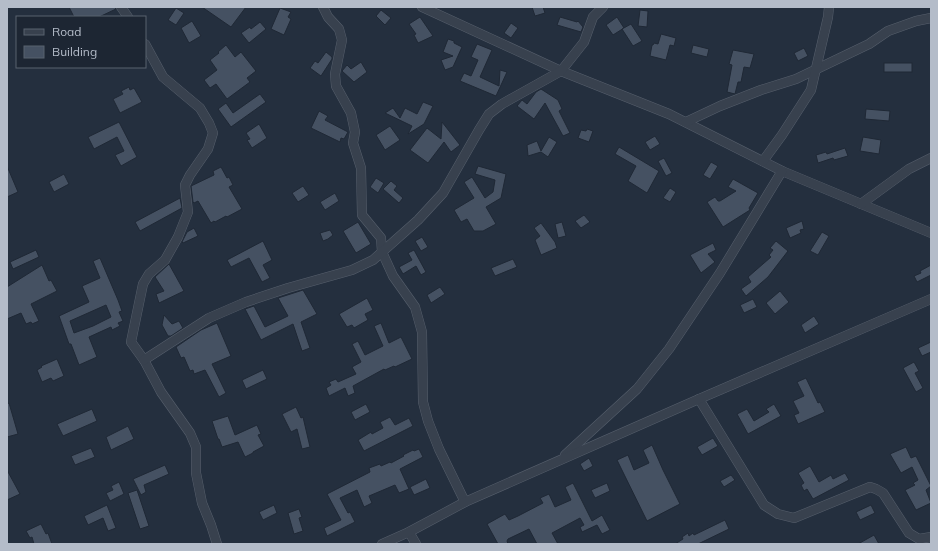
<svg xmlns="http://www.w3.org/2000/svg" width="938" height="551" font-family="Mulish,sans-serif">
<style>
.building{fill:#455162;stroke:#1f2835;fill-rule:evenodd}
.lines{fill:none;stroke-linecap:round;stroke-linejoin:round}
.minor-casing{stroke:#565f6c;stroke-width:10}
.minor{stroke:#38414e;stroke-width:9}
</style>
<rect width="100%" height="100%" fill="#242f3e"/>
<g class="building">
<polygon points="69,7 115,7 116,9 99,17 74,17"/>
<polygon points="202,7 246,7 231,27"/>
<polygon points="532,7 543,7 545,13 535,16"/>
<polygon points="176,8 184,13 176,25 168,20"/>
<polygon points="280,8 291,12 288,17 291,19 284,35 271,29"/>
<polygon points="381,10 391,18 385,25 376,16"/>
<polygon points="640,10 648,11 647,27 638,26"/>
<polygon points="420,17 433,36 418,43 414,35 416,34 409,24"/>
<polygon points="560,17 577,22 578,21 583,27 581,32 557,25"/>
<polygon points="617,17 624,28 613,35 606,25"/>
<polygon points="192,21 201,36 189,43 181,28"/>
<polygon points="260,22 266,29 249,43 241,33 250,27 251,29"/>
<polygon points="511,23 518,28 511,38 504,33"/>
<polygon points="631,24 642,41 633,46 622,29"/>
<polygon points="661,34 676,38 674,46 670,45 666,60 650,56 652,45 653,45 654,43 658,44"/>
<polygon points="448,39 454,41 454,43 462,47 453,67 445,70 441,60 453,56 443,52"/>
<polygon points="477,44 492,50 480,77 499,86 500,70 507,72 496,96 460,81 464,73 471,76 478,60 471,57"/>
<polygon points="226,45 235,57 241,52 256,71 247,78 250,82 227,99 216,84 210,88 204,80 217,70 210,60 219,53 218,52"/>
<polygon points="693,45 709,49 707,57 691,53"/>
<polygon points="804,48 808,56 798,61 794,53"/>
<polygon points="733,50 754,54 750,68 744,67 741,82 738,82 735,94 727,92 732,65 729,64"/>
<polygon points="326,52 332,57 332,59 321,76 310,68 315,61 318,63"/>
<polygon points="361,62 367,72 354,82 342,71 347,65 351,69"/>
<rect x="884" y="63" width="28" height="9"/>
<polygon points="129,87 130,90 134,88 142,102 120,113 113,99 123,94 121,91"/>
<polygon points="541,89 558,100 562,109 559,111 570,133 563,136 545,103 534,119 517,106 522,100 527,104 536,92"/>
<polygon points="260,94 266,102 231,127 218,109 226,103 233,113"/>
<polygon points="423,102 433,106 424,124 408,134 412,126 385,113 393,108 400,118 405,108 417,114"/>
<polygon points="866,109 890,111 889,121 865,119"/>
<polygon points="319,111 328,116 325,120 348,132 344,139 341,138 340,142 311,128"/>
<polygon points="119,122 137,157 121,166 115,155 124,151 117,137 94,149 88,137"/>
<polygon points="442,122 460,145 451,152 444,142 428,163 410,150 427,128 441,139"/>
<polygon points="259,124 267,138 252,148 247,140 250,139 246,133"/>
<polygon points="390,126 400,140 385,150 376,135"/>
<polygon points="587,129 593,131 589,142 578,138 581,130 586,131"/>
<polygon points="655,136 660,144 650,150 645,142"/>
<polygon points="549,137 557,142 548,157 541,152 528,156 527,145 537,141 541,151"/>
<polygon points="863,137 881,140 879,154 860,151"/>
<polygon points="619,147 659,171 647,193 628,181 636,166 615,154"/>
<polygon points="845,148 848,156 834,160 833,158 818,163 816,155 826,152 827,154"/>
<polygon points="664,158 672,173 666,176 658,161"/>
<polygon points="711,162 718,166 710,179 703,175"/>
<polygon points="7,166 18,192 7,197"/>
<polygon points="478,166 506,174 501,198 486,207 496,224 483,231 474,231 467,219 461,222 454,210 474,198 464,182 472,177 485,198 493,192 495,180 475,174"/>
<polygon points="221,167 227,178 229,177 233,185 229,187 242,209 227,217 226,216 215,222 214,221 211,223 198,201 194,203 193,202 191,186 214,175 213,171"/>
<polygon points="64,174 69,184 54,192 49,182"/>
<polygon points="376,178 384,183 378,193 370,187"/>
<polygon points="733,179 758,193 749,208 750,210 723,227 707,202 715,197 718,201 720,201 736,191 728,187"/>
<polygon points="391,181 397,186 394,190 403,198 399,203 383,189"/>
<polygon points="303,186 309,195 298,202 292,193"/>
<polygon points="670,188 676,192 670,202 663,198"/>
<polygon points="335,193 339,201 325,210 320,202"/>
<polygon points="180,198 182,208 140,231 135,222"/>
<polygon points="584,215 590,222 581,228 575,221"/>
<polygon points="802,221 804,229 800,230 801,233 790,238 786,228"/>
<polygon points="358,222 371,244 356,253 343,231"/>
<polygon points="562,222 566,236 558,238 555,224"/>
<polygon points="541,223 555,242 557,248 541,255 535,240 540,236 534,228"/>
<polygon points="194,228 198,236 183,243 182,242 187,232"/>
<polygon points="330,230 333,235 328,239 323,241 320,233"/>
<polygon points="822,232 829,236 818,255 810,251"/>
<polygon points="422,237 428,247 421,251 415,241"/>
<polygon points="263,241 272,260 263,265 270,278 262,282 249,258 231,267 227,260"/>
<polygon points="776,241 788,251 768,277 746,296 741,289 751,282 748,277 771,257 769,255 773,250 770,248"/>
<polygon points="713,243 716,250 708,254 715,262 701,273 690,255"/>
<polygon points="36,250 39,257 13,269 10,262"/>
<polygon points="414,250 426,272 421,275 416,266 403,274 399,267 412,260 408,253"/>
<path d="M100,258l18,42 4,11 -3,1 4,9 -5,2 2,3 -8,4 -1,-3 -22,10 8,20 -18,8 -8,-21h-2l-10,-28 30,-14 -7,-16 18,-8 -7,-17zM106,305l5,12 -18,9 -19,7 -4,-12z"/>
<polygon points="513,259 517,267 495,276 491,268"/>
<polygon points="169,264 184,291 159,303 156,294 164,291 155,277"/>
<polygon points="42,265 49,281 51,280 57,291 31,304 39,321 32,324 31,322 26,324 21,313 7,319 7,287"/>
<polygon points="931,265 931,275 917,282 914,276 921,273 920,271"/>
<polygon points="440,287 445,294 431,303 427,295"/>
<polygon points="303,290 317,314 301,322 310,348 302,351 293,324 261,340 245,309 254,306 265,327 288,316 278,298"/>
<polygon points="780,291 789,302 775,314 766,303"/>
<polygon points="367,298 373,310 365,314 368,320 354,328 352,325 347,327 339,314"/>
<polygon points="753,299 757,307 744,313 740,305"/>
<polygon points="164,315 172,324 179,321 183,328 171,336 168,336 162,325"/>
<polygon points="814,316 819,324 805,333 801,325"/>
<polygon points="217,323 231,356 212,364 226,393 219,397 205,370 194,374 193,370 190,371 184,357 181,358 176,347 201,330"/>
<polygon points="381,323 389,343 401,337 412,359 395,367 394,366 385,370 384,369 353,386 355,393 348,396 345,388 329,396 326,388 331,385 329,382 336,379 338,382 356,374 352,367 361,362 352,344 358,341 365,355 383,346 374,326"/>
<polygon points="931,342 931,352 922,356 918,348"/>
<polygon points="57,359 64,376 53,381 51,378 42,382 37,370 42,367 41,366"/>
<polygon points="914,362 919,371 915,373 923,388 916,392 903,368"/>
<polygon points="263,370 267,379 246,389 242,380"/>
<polygon points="806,378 818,403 820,402 825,412 798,424 794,415 799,413 793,401 804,396 797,382"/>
<polygon points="9,403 18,434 7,437 7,404"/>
<polygon points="366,404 370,412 355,420 351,412"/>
<polygon points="774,404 781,416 748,434 737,414 747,409 754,421 769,412 766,409"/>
<polygon points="296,407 301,418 303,417 310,447 302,449 297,429 291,432 282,414"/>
<polygon points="92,409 97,421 63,436 57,424"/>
<polygon points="228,416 235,435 257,425 261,434 258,435 264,446 253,452 253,453 245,457 238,442 222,447 219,439 218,439 212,421"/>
<polygon points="390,417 395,425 409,418 413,426 364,451 358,440 371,432 372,434 383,428 380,422"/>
<polygon points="128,426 134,439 111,450 106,437"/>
<polygon points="713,438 718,446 702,455 697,447"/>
<polygon points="652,445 663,470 680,504 647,521 617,460 628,455 634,470 649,463 643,450"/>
<polygon points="906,447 911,458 916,456 931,486 926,490 931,503 916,510 905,490 915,485 913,483 918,480 912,467 901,473 890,454"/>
<polygon points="91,448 95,457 75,465 71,456"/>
<polygon points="419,449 423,457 400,469 409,489 399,493 395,485 369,496 372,503 364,507 357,490 340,498 348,513 350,512 355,522 327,536 324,528 341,520 327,494 370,472 369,468 380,464 381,466 390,462 391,463 404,456 403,455 413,450 414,451"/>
<polygon points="589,458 593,466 584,471 580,464"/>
<polygon points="165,465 169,474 144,485 146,492 141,495 133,479"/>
<polygon points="810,466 819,482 831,475 833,479 845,473 849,480 813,499 807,489 804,491 801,485 804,483 798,473"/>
<polygon points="7,470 20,494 7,500"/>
<polygon points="731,475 735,480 724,487 720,481"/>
<polygon points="426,479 430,488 414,495 410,487"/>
<polygon points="119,482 124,494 110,501 106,493 113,490 111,486"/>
<polygon points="573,483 592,521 602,515 610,530 602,534 597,525 582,532 580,527 584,525 580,518 552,533 558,544 537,544 529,529 508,539 507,541 508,544 498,544 487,524 505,514 509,520 518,516 543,503 540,498 549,494 555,507 571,500 565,487"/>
<polygon points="607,483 610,491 595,498 591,490"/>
<polygon points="137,490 149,526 140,529 128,493"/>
<polygon points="107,505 116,528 108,531 103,518 88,525 84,516"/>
<polygon points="274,505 277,513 263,520 259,512"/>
<polygon points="871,505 875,513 860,520 856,512"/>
<polygon points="299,509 302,517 299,518 303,531 294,534 288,513"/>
<polygon points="725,520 729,529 698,544 675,544 683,539 682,537 688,533 689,536 693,533 694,535"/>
<polygon points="41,524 46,534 48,533 52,544 34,544 32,537 30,538 26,531"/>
<polygon points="874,535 879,544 858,544"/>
</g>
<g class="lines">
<defs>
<g id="minor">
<polyline points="121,7 128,17"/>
<polyline points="323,7 328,17 339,29 342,40 335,74 336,86 351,113 355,132 353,143 361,168 362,215 381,238 382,252 393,276 415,307 422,332 423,402 428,421 439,449 465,502"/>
<polyline points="422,7 561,71 669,114 782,171 931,233"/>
<polyline points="145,44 163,77 200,108 209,123 213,133 208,149 190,175 185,185 188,212 178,237 165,260 149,274 143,284 131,342 144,360 161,392 190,433 196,447 196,473 202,503 211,525 217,544"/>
<polyline points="686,122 720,106 761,90 796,79 869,44 888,31 916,21 931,18"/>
<polyline points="763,161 782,135 811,90 828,17 829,7"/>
<polyline points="861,204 909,169 931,158"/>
<polyline points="144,360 209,318 246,302 288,288 352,270 373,260 418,220 443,193 479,130 489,114 502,104 561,71 584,42 593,17 603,7"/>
<polyline points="699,399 764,505 778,514 794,518 870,487 876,489 883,493 909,533 919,539 931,537"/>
<polyline points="565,455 637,389 669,349 720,273 782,171"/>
<polyline points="409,532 416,544"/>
<polyline points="382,544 409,532 465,502 699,399 931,299"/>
</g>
</defs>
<use href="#minor" class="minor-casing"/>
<use href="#minor" class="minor"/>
</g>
<rect width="938" height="551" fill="none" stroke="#b4bcc9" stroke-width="16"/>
<rect x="16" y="16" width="130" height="52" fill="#1d2633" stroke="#59626f"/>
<rect x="24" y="29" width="20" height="6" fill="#38414e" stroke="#59626f"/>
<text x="52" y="36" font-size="12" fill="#b4bcc9">Road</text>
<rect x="24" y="46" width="20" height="12" fill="#455162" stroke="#59626f"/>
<text x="52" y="56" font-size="12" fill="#b4bcc9">Building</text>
</svg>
